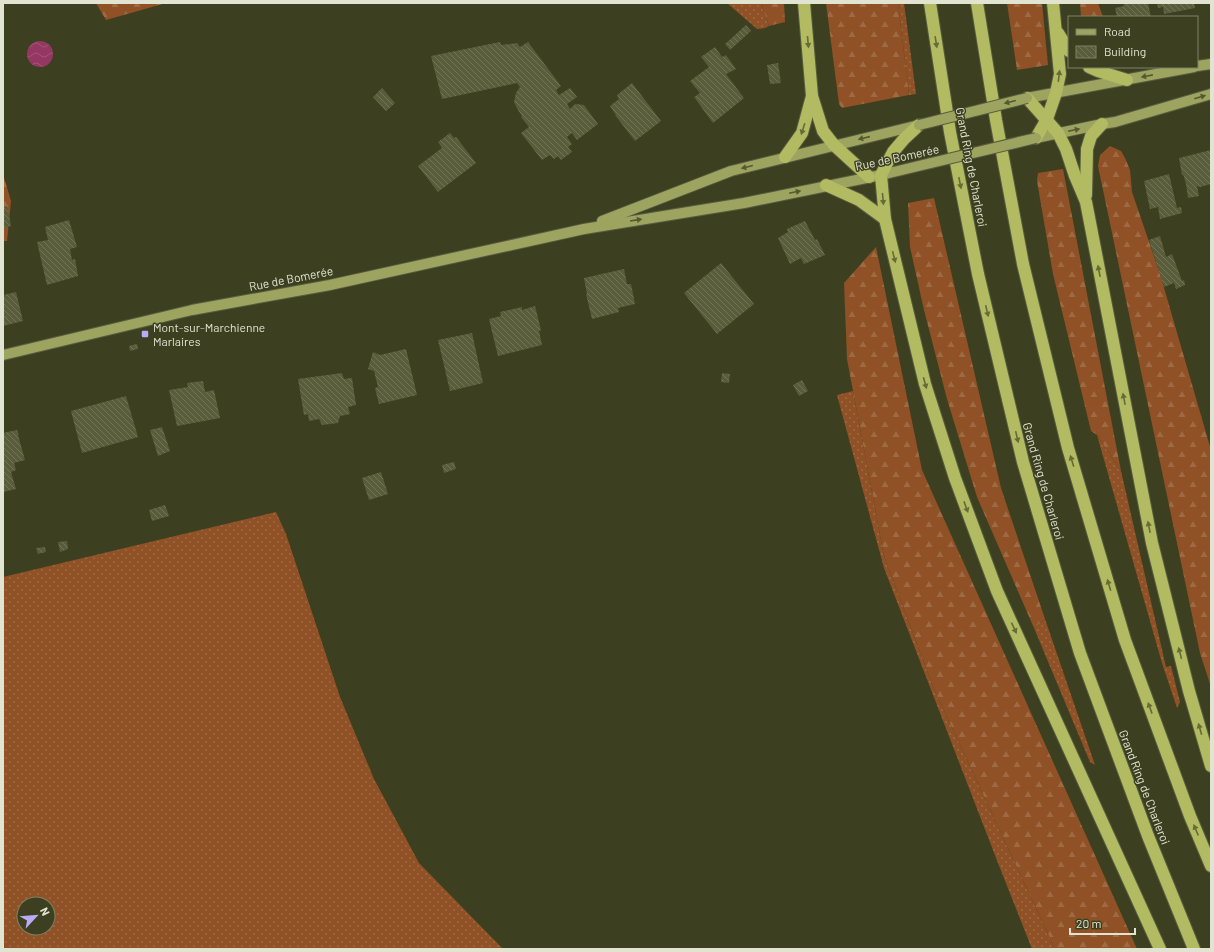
<svg xmlns="http://www.w3.org/2000/svg" width="1214" height="952" font-family="Barlow,sans-serif">
<style>
.grass{fill:url(#grass-dots);fill-rule:evenodd}
.forest{fill:url(#forest-firs)}
.water{fill:url(#water-waves)}
.building{fill:url(#building-back-hatch)}
.lines{fill:none;stroke-linecap:round;stroke-linejoin:round}
.primary-casing{stroke:#595c3f;stroke-width:12}
.motorway-casing{stroke:#595c3f;stroke-width:14}
.primary{stroke:#9da460;stroke-width:10}
.motorway{stroke:#b2bb61;stroke-width:12}
.primary-bridge-casing{stroke:#595c3f;stroke-width:12;stroke-linecap:butt}
.primary-bridge{stroke:#9da460;stroke-width:10}
.oneway{fill:#666b37}
.oneway2{fill:#555930}
.poi-dot{fill:#bbaaf6;stroke:#3d4020;stroke-width:1.5}
.labels{text-anchor:middle;dominant-baseline:central;stroke-width:3;stroke-linejoin:round;paint-order:stroke}
.street-label{font-size:12px;fill:#e1e4d1;stroke:#3d4020}
.poi-label{font-size:12px;fill:#e1e4d1;stroke:#3d4020;text-anchor:start}
</style>
<defs>
<pattern id="grass-dots" width="8" height="8" patternUnits="userSpaceOnUse"><rect width="8" height="8" fill="#8f5125"/><path d="M2 2h.1M6 6h.1" fill="none" stroke="#9e6a44" stroke-width="1.8" stroke-linecap="round"/></pattern>
<pattern id="forest-firs" width="22" height="20" patternUnits="userSpaceOnUse"><rect width="22" height="20" fill="#8f5125"/><path d="M5 1l3.5 6h-7zM16 11l3.5 6h-7z" fill="#9e6a44"/></pattern>
<pattern id="water-waves" width="16" height="10" patternUnits="userSpaceOnUse"><rect width="16" height="10" fill="#943763"/><path d="M0 5q4-4 8 0t8 0" fill="none" stroke="#a35478"/></pattern>
<pattern id="building-back-hatch" width="6" height="6" patternUnits="userSpaceOnUse"><rect width="6" height="6" fill="#595d3b"/><path d="M-1 5l2 2M0 0l6 6M5-1l2 2" fill="none" stroke="#717456"/></pattern>
</defs>
<rect width="100%" height="100%" fill="#3d4020"/>
<g class="grass">
<polygon points="727,3 761,3 769,26 765,28 757,29"/>
<polygon points="898,3 904,3 916,94 909,95"/>
<polygon points="853,391 884,556 934,689 1055,949 1032,949 998,863 884,568 837,395"/>
<polygon points="1097,435 1121,471 1166,667 1171,666 1180,702 1177,708 1162,663"/>
<path d="M276,512l10,22 54,163 34,82 45,84 84,86h-500v-372zM24,904h24v24h-24z"/>
<polygon points="1045,619 1095,765 1090,762 1034,628"/>
</g>
<g class="forest">
<polygon points="96,3 166,3 106,20"/>
<polygon points="761,3 784,3 785,22 769,26"/>
<polygon points="826,3 898,3 909,95 842,108 839,104"/>
<polygon points="1007,3 1042,3 1048,65 1017,70"/>
<polygon points="1080,3 1098,3 1103,17 1081,17"/>
<polygon points="1110,146 1121,151 1125,158 1130,170 1132,192 1160,274 1211,450 1211,687 1200,653 1098,166 1100,155"/>
<polygon points="1063,169 1121,471 1097,435 1091,431 1053,274 1037,181 1038,173"/>
<polygon points="3,174 11,201 7,241 3,241"/>
<polygon points="934,198 1001,488 1045,619 1034,628 977,497 947,399 924,310 910,247 908,203"/>
<polygon points="876,247 922,470 1137,949 1055,949 934,689 884,556 847,359 844,283"/>
</g>
<circle class="water" cx="40" cy="54" r="13"/>
<g class="building">
<polygon points="1123,3 1148,3 1151,17 1117,17 1115,8 1124,6"/>
<polygon points="1157,3 1194,3 1195,8 1164,14 1163,7 1158,8"/>
<polygon points="746,25 751,31 730,50 725,44"/>
<polygon points="500,42 501,45 517,43 520,47 528,42 561,86 556,90 559,95 570,88 577,97 567,104 570,109 575,104 584,105 598,124 577,140 572,133 567,137 572,144 568,147 572,152 561,160 558,156 554,159 550,155 542,160 521,133 529,127 521,117 522,116 518,110 514,102 516,93 520,87 517,83 442,99 431,56"/>
<polygon points="715,47 722,57 726,55 736,69 726,74 744,98 713,123 694,97 700,93 690,81 709,67 701,57"/>
<polygon points="778,63 781,83 770,84 767,65"/>
<polygon points="632,83 661,121 635,141 615,115 616,115 610,106 619,99 617,95"/>
<polygon points="382,88 395,103 386,111 373,97"/>
<polygon points="450,133 454,138 456,137 476,163 438,192 418,166 442,148 438,142"/>
<polygon points="1211,150 1211,184 1200,187 1197,186 1199,196 1188,198 1186,184 1183,174 1182,175 1179,158"/>
<polygon points="1169,174 1177,208 1181,207 1182,213 1160,219 1158,207 1150,209 1144,181"/>
<polygon points="7,206 11,226 3,228 3,207"/>
<polygon points="69,220 77,247 70,249 72,260 75,259 78,276 47,285 37,242 48,240 45,227"/>
<polygon points="805,221 815,240 817,239 825,255 804,264 801,258 790,264 778,238 788,232 787,229"/>
<polygon points="1160,236 1166,257 1172,254 1182,281 1184,280 1185,285 1176,289 1174,283 1164,287 1149,240"/>
<polygon points="721,263 754,304 717,334 684,293"/>
<polygon points="624,269 627,284 631,284 635,304 618,308 619,312 592,319 586,294 587,294 584,278"/>
<polygon points="16,292 23,321 3,326 3,295"/>
<polygon points="535,306 541,330 539,331 542,345 498,356 489,319 501,316 500,312 522,307 522,310"/>
<polygon points="472,333 483,383 450,391 438,340"/>
<polygon points="137,344 138,349 130,351 129,346"/>
<polygon points="406,349 417,395 379,404 375,388 378,387 374,371 368,369 373,352 380,355"/>
<polygon points="342,373 344,379 352,378 356,405 348,407 350,414 340,416 338,423 322,425 319,419 309,421 308,414 304,415 298,379"/>
<polygon points="722,373 730,374 729,383 721,382"/>
<polygon points="802,380 808,391 799,396 793,385"/>
<polygon points="203,381 205,392 214,390 220,418 177,426 169,390 188,387 187,383"/>
<polygon points="126,396 138,437 82,453 71,411"/>
<polygon points="162,427 170,451 158,456 150,430"/>
<polygon points="17,430 19,435 18,435 25,460 14,463 16,470 11,472 16,489 3,492 3,433"/>
<polygon points="454,462 456,469 444,473 442,465"/>
<polygon points="381,472 388,494 369,500 362,478"/>
<polygon points="165,505 169,516 152,521 149,510"/>
<polygon points="67,541 68,549 60,552 58,542"/>
<polygon points="45,547 46,552 38,554 36,548"/>
</g>
<g class="lines">
<defs>
<g id="primary">
<polyline points="1197,66 1211,64"/>
<polyline points="1027,98 1194,67"/>
<polyline points="1036,138 1102,124 1115,122 1211,94"/>
<polyline points="602,221 731,171 919,125"/>
<polyline points="3,355 192,310 330,285 584,229 744,203 881,175 931,163"/>
</g>
<g id="motorway">
<polyline points="804,3 812,96 823,131 834,145 869,177"/>
<polyline points="930,3 950,132 978,274 1023,462 1080,653 1148,836 1194,949"/>
<polyline points="977,3 996,120 1023,264 1068,448 1125,640 1190,816 1211,866"/>
<polyline points="1058,33 1069,51"/>
<polyline points="1089,67 1098,71 1127,80"/>
<polyline points="1027,98 1058,133 1066,149 1075,176 1086,202 1152,543 1189,691 1211,766"/>
<polyline points="919,125 904,139 893,152 881,175 885,219 925,384 955,478 997,591 1160,949"/>
<polyline points="1036,138 1047,119 1056,93 1060,74 1053,3"/>
<polyline points="785,157 802,133 812,96"/>
<polyline points="826,185 859,200 885,219"/>
<polyline points="1086,195 1087,149 1091,136 1102,124"/>
</g>
</defs>
<use href="#primary" class="primary-casing"/>
<use href="#motorway" class="motorway-casing"/>
<use href="#primary" class="primary"/>
<use href="#motorway" class="motorway"/>
<defs>
<g id="primary-bridge">
<polyline points="919,125 1027,98"/>
<polyline points="931,163 1036,138"/>
</g>
</defs>
<use href="#primary-bridge" class="primary-bridge-casing"/>
<use href="#primary-bridge" class="primary-bridge"/>
</g>
<defs><path id="oneway-solid" d="M-6-.8H1V-3.2L6.5 0L1 3.2V.8H-6Z"/></defs>
<g class="oneway">
<use href="#oneway-solid" transform="translate(808 42) rotate(85)"/>
<use href="#oneway-solid" transform="translate(936 42) rotate(81)"/>
<use href="#oneway-solid" transform="translate(1059 76) rotate(-83)"/>
<use href="#oneway-solid" transform="translate(803 129) rotate(108)"/>
<use href="#oneway-solid" transform="translate(960 183) rotate(79)"/>
<use href="#oneway-solid" transform="translate(883 199) rotate(85)"/>
<use href="#oneway-solid" transform="translate(894 257) rotate(76)"/>
<use href="#oneway-solid" transform="translate(1099 271) rotate(-101)"/>
<use href="#oneway-solid" transform="translate(987 311) rotate(77)"/>
<use href="#oneway-solid" transform="translate(925 383) rotate(75)"/>
<use href="#oneway-solid" transform="translate(1124 399) rotate(-101)"/>
<use href="#oneway-solid" transform="translate(1017 437) rotate(77)"/>
<use href="#oneway-solid" transform="translate(1072 461) rotate(-107)"/>
<use href="#oneway-solid" transform="translate(966 507) rotate(70)"/>
<use href="#oneway-solid" transform="translate(1149 527) rotate(-101)"/>
<use href="#oneway-solid" transform="translate(1109 585) rotate(-107)"/>
<use href="#oneway-solid" transform="translate(1014 628) rotate(65)"/>
<use href="#oneway-solid" transform="translate(1180 653) rotate(-104)"/>
<use href="#oneway-solid" transform="translate(1150 708) rotate(-110)"/>
<use href="#oneway-solid" transform="translate(1200 729) rotate(-106)"/>
<use href="#oneway-solid" transform="translate(1196 830) rotate(-113)"/>
</g>
<g class="oneway2">
<use href="#oneway-solid" transform="translate(1147 76) rotate(169)"/>
<use href="#oneway-solid" transform="translate(1200 97) rotate(-16)"/>
<use href="#oneway-solid" transform="translate(1010 102) rotate(166)"/>
<use href="#oneway-solid" transform="translate(1074 130) rotate(-12)"/>
<use href="#oneway-solid" transform="translate(864 138) rotate(167)"/>
<use href="#oneway-solid" transform="translate(747 167) rotate(166)"/>
<use href="#oneway-solid" transform="translate(795 192) rotate(-12)"/>
<use href="#oneway-solid" transform="translate(636 220) rotate(-9)"/>
</g>
<rect class="poi-dot" x="141" y="330" width="8" height="8" rx="2"/>
<g class="labels">
<g class="street-label">
<text transform="translate(897 157) rotate(-12)">Rue de Bomerée</text>
<text transform="translate(972 167) rotate(79)">Grand Ring de Charleroi</text>
<text transform="translate(291 278) rotate(-11)">Rue de Bomerée</text>
<text transform="translate(1044 481) rotate(74)">Grand Ring de Charleroi</text>
<text transform="translate(1145 787) rotate(69)">Grand Ring de Charleroi</text>
</g>
<g class="poi-label">
<text x="153" y="327">Mont-sur-Marchienne<tspan x="153" dy="14">Marlaires</tspan></text>
</g>
</g>
<rect width="1214" height="952" fill="none" stroke="#e1e4d1" stroke-width="8"/>
<rect x="1068" y="16" width="130" height="52" fill="#3d4020" stroke="#7f8267"/>
<rect x="1076" y="29" width="20" height="6" fill="#9da460" stroke="#7f8267"/>
<text x="1104" y="36" font-size="12" fill="#e1e4d1">Road</text>
<rect x="1076" y="46" width="20" height="12" fill="url(#building-back-hatch)" stroke="#7f8267"/>
<text x="1104" y="56" font-size="12" fill="#e1e4d1">Building</text>
<g transform="translate(36 916) rotate(64)"><circle r="19" fill="#3d4020" stroke="#7f8267"/>
<path d="M0-3L7 15L0 10L-7 15Z" fill="#bbaaf6"/>
<text y="-6" font-size="11" font-weight="bold" text-anchor="middle" fill="#e1e4d1">N</text>
</g>
<path d="M1070 928v6h65v-6" fill="none" stroke="#e1e4d1" stroke-width="2"/>
<text x="1076" y="928" font-size="12" fill="#e1e4d1" stroke="#3d4020" stroke-width="3" paint-order="stroke">20 m</text>
</svg>
